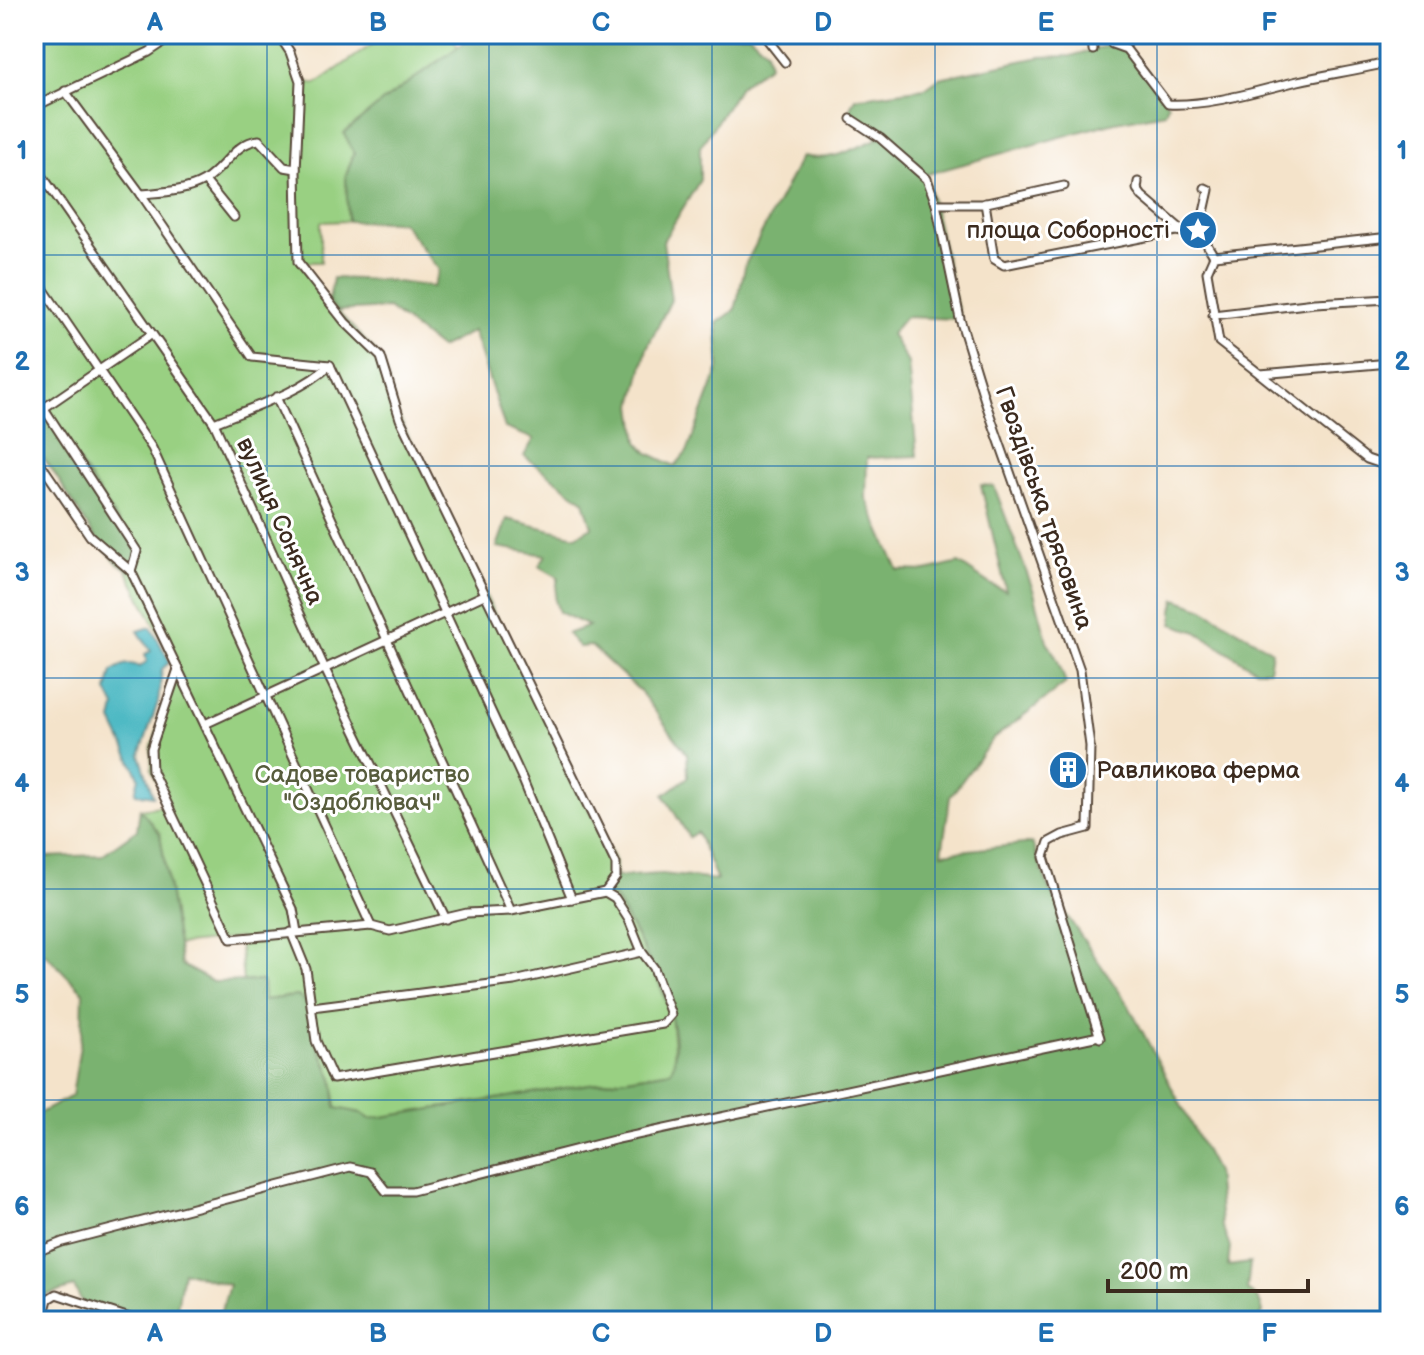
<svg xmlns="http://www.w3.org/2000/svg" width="1424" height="1355" font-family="'Balsamiq Sans',sans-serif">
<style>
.green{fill:#99d082;stroke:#6a7d50;stroke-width:2}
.forest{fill:#7ab270;stroke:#5a6e47;stroke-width:2}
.water{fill:#49b7c2;stroke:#427070;stroke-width:2}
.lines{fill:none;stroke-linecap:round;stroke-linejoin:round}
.minor-casing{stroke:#574638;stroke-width:11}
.minor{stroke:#fff;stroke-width:7}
.grid{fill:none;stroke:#1f6fb2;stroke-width:2;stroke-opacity:0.55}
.labels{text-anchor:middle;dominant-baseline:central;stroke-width:6;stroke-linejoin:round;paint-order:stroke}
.poi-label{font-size:24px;fill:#3b2a1e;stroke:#fff;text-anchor:end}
.street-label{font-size:24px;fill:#3b2a1e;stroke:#fff}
.park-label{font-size:24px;fill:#575c3c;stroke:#fff}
.neatline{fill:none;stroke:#1f6fb2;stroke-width:3}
.grid-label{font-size:26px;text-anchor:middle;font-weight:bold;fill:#1f6fb2}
</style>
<rect width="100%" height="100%" fill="#fff"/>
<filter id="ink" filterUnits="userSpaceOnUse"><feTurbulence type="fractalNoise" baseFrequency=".0125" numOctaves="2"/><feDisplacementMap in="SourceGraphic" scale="16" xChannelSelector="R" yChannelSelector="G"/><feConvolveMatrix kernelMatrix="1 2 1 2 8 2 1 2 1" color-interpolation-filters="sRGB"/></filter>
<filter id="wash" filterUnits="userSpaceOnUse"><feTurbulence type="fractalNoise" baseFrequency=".006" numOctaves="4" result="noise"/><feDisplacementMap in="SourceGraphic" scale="32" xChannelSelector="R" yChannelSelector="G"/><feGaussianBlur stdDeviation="1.8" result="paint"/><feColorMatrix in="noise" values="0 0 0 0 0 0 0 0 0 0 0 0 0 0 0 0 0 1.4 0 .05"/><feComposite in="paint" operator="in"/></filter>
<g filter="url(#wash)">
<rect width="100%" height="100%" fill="#f4e3ca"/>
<polygon class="green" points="40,34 278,34 300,80 316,84 387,34 451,34 459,49 382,102 354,153 346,176 348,221 321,222 321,262 299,262 337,311 381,357 400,419 616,864 615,898 654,968 671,1015 675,1061 671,1071 370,1119 361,1113 336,1108 333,1079 298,996 264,1000 262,981 243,981 239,938 178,945 160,834 140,809 168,805 152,771 151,749 178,669 34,393 34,44"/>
<g class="forest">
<path d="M476,34h273l17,16 3,15 -28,20 -41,62v33l-37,61 8,59 -24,48 -14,57 5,37 10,11 27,13 12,-14 32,-84 -2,-45 18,-13 11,-47 56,-107c29,7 51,-7 77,-18l-28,-19 -1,-11 5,-10 70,-10 14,-10 101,-21 31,-1 41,-12 14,5 42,55 -3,9 -50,9 -191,53 3,4 33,140 -55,-2 -14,17 17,29 9,93 -50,2 -1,40 32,72 28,1 33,-8 31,21 16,7 -25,-106 13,1 40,106 13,49 10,18 9,24 -73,56 -43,58 -8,56 90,-10 18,48 79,115 87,166 5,52 9,23 -2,19 22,-3 -3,27c10,6 14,11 16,23l-6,7 -1039,1 11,-36 -46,-14 -8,50h-36l-56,-17 -9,-17 -40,12v-183l38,-20 10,-64 1,-40 -37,-38 -12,3v-74l11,-26 57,-2 35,-25 3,-21 20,25 21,131 32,17 50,-1 1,19 34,-4 14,11 4,34 17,38 3,29 25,5 9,6 301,-48c19,-49 -33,-131 -56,-173l-10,-6 11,-15 46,-3 55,6 -20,-48 -8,5 -25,-42 24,-18 -1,-23 -47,-63 -49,-45 -12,1 -12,-13 22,-8 -30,-14 -4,-12 3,-23 -19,-11 7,-11 -49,-8 10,-28 69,17 16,-9 -8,-26 -60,-45 10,-17 -29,-11 -32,-97 -33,17 -52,-40 -51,3 -8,-10 4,-23 50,2 50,7 6,-17 -37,-48 -54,-1 -2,-45 8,-23 -10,-20 38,-31z"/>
<polygon points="34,393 137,551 131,571 118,564 92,533 51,468 34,447"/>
<polygon points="1176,599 1202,608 1272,651 1269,670 1256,670 1197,632 1173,624 1173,610"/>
</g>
<path class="water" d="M151,627l19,35 -8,7 -4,33 -18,53 13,41 -18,-3 4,-16 -27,-56 3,-14 -8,-16 5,-20c10,-6 17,-10 28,-4l7,-6 -2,-7 6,-3 -13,-20z"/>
</g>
<g filter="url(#ink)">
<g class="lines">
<defs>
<g id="minor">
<polyline points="763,34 785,62"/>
<polyline points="1092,34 1093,50"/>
<polyline points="34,44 40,34"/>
<path d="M1112,44l14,5 42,55c44,2 87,-13 130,-23 30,-7 62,-11 92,-19"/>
<polyline points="65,91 141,194 252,357 330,365 523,780 572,899"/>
<polyline points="34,107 149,52 176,34"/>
<polyline points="851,119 880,138 927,179 936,204 960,319 986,404 1080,670 1090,746 1088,828 1062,835 1049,842 1044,857 1100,1038"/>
<polyline points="34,164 214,423 325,669 446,919"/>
<polyline points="205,181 234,217"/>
<polyline points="1138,182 1137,189 1142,196 1183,231"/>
<path d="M141,194c21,-2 44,-2 63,-13 20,-12 31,-39 55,-41l25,27 12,2"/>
<polyline points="985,203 994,259 1004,265 1176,231 1201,235 1214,256"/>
<polyline points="936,204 982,204 1064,186"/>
<polyline points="1201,235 1200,230 1209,190 1205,188"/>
<polyline points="1390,237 1214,256 1207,272 1219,342 1260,374 1390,363"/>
<polyline points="34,275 152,448 371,926"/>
<polyline points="1213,315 1315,303 1390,299"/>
<polyline points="1260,374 1367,459 1390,467"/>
<polyline points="34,393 137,551 131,571 293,909 297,932"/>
<polyline points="276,397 511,911"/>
<polyline points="44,408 152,334"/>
<path d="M214,423c36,-15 88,-31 116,-58"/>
<polyline points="34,454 90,536 131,571"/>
<polyline points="178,669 151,749 152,771 231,939 371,926 390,931 467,913 511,911 605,892 616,877 616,864 400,419 381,357 345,322 298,262 296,171 300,81 290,52 278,34"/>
<polyline points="205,724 484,595"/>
<polyline points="291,932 306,969 316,1041 333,1079 663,1024 671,1015 654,968 642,952 629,920 615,898 605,892"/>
<polyline points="312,1007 514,981 642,952"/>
<polyline points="34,1253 62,1242 350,1167 371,1172 386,1191 412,1191 618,1139 1099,1036"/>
<polyline points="42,1321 48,1299 56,1294 139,1321"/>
</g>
</defs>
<use href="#minor" class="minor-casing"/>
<use href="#minor" class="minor"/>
</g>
</g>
<path class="grid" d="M267,34v1287M489,34v1287M712,34v1287M935,34v1287M1157,34v1287M34,255h1356M34,466h1356M34,678h1356M34,889h1356M34,1100h1356"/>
<defs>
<symbol id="sight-disc" viewBox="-11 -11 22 22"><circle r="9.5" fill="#1f6fb2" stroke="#fff"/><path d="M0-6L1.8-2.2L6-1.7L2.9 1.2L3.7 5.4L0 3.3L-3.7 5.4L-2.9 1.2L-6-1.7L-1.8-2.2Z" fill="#fff"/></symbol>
<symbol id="building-disc" viewBox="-11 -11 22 22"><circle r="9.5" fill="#1f6fb2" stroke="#fff"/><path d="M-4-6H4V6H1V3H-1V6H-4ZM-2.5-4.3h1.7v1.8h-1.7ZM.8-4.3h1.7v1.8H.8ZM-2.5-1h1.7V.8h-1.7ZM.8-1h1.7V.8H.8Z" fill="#fff"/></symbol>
</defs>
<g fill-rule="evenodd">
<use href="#sight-disc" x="1176" y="208" width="44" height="44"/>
<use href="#building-disc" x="1046" y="748" width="44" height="44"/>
</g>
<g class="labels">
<g class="poi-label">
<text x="1170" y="230">площа Соборності</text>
<text x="1096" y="770" text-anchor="start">Равликова ферма</text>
</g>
<g class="street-label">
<text transform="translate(1044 508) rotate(71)">Гвоздівська трясовина</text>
<text transform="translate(280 521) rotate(66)">вулиця Сонячна</text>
</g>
<g class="park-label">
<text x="362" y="774">Садове товариство<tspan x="362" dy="28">"Оздоблювач"</tspan></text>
</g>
</g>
<rect width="1424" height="1355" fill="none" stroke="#fff" stroke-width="88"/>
<path d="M1108 1279v12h200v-12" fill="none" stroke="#3b2a1e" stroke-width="4"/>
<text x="1120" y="1279" font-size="24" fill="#3b2a1e" stroke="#ffffff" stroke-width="6" paint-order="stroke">200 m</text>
<rect x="44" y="44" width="1336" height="1267" class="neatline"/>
<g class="grid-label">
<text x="155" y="31">A</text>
<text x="378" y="31">B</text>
<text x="601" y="31">C</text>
<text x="823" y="31">D</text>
<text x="1046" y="31">E</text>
<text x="1269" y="31">F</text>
<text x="22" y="159">1</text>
<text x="1402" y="159">1</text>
<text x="22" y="370">2</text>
<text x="1402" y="370">2</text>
<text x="22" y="581">3</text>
<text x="1402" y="581">3</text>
<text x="22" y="792">4</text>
<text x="1402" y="792">4</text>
<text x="22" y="1003">5</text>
<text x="1402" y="1003">5</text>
<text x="22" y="1215">6</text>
<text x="1402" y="1215">6</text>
<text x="155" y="1342">A</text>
<text x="378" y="1342">B</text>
<text x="601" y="1342">C</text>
<text x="823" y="1342">D</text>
<text x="1046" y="1342">E</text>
<text x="1269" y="1342">F</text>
</g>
</svg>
